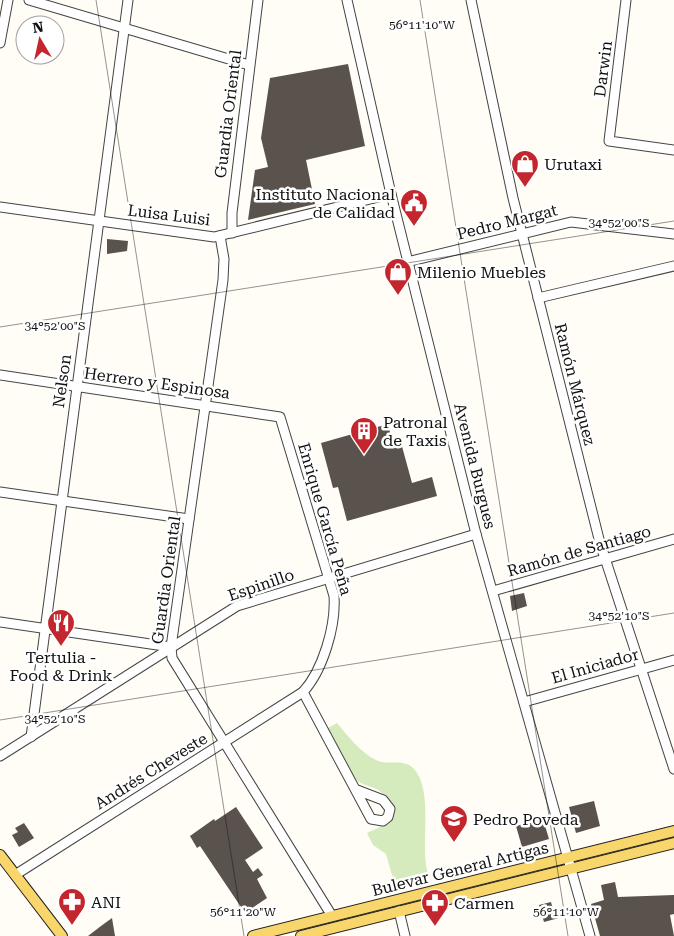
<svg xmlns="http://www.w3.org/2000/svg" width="674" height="936" font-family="'Roboto Serif',serif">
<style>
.green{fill:#d5ebbd}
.building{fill:#5a524d}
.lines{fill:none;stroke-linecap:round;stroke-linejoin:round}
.minor-casing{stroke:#444;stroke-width:11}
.major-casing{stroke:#222;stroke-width:12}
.minor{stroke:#fff;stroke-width:9}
.major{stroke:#f9d66b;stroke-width:10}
.ticks{fill:none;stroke:#111;stroke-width:1;stroke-opacity:0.45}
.labels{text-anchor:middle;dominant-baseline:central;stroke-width:5;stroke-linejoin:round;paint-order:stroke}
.street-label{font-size:16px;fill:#111;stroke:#fff}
.poi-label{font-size:16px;fill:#111;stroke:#fff;text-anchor:start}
.ticks-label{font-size:12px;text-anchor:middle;fill:#111;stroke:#fff;stroke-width:5;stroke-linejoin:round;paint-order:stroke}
</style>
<rect width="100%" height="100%" fill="#fffdf5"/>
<g class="green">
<path d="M337,723c11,13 23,29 39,37 11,6 27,-2 37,8 22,22 6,78 15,105l-34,9 -8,-28 -13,-9 -6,-12c25,-11 39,-18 14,-41 -8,-7 -20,-5 -27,-15 -11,-14 -18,-33 -26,-49z"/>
<polygon points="561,865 279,936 274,936"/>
</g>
<g class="building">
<polygon points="348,64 365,146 306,160 315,204 248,220 255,170 268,167 261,138 270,78"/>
<polygon points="107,239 128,241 127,251 107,254"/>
<polygon points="388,424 392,441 400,439 412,483 432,477 437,496 347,521 338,487 333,488 321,443"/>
<polygon points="524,593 527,606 512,611 510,596"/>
<polygon points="594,801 600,826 576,833 569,807"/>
<polygon points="236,807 263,848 245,860 253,872 258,868 263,875 257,879 267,898 245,913 200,846 197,848 190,836 214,819 215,821"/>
<polygon points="543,819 549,839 522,847 516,826"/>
<polygon points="24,823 34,838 19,847 12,835 18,832 15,828"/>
<polygon points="615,882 618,897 674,895 674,914 670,915 674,936 600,936 591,904 604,900 601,885"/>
<polygon points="551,902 553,910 568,906 570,915 544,922 539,905"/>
<polygon points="112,918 115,936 88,936 101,926"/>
</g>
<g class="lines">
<defs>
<g id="minor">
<polyline points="29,0 249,65"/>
<polyline points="347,0 391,194 476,534 590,936"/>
<polyline points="471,0 513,198 600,543 674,769"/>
<polyline points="626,0 609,141 674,150"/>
<polyline points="0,43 8,0"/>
<polyline points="0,207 214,237 391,194"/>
<polyline points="232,233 232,213 258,0"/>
<polyline points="220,236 224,259 223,280 171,647 172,658 332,916"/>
<polyline points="407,262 571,222 674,234"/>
<polyline points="538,298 674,266"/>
<path d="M0,375l280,42 54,179c2,30 -11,74 -31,96l68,127 12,2 5,-4 2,-8 -7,-9 -26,-10"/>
<polyline points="0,492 189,519"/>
<polyline points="493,591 674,539"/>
<polyline points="0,622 171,647"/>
<polyline points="524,702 674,660"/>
<polyline points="31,737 128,0"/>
<polyline points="0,756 237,606 476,534"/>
<polyline points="15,875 303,692"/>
<polyline points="399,911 405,936"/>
</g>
<g id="major">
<polyline points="0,855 62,936"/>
<polyline points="253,936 674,831"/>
<polyline points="301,936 674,843"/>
</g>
</defs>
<use href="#minor" class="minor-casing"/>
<use href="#major" class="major-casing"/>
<use href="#minor" class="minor"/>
<use href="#major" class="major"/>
</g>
<path class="ticks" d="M96,0l148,936M420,0l148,936M0,327l674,-106M0,720l674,-107"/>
<defs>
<symbol id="shop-pin" viewBox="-11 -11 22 30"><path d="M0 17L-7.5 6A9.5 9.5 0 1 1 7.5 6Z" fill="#c4262e" stroke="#fff"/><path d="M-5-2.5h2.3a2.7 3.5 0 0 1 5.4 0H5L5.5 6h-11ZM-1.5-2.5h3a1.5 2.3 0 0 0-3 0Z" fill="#fff"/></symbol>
<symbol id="civic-pin" viewBox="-11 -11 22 30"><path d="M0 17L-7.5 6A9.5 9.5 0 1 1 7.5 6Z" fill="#c4262e" stroke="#fff"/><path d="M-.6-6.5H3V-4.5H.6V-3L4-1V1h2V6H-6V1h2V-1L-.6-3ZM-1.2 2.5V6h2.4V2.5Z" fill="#fff"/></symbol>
<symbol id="building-pin" viewBox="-11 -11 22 30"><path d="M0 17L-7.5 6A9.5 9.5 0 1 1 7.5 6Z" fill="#c4262e" stroke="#fff"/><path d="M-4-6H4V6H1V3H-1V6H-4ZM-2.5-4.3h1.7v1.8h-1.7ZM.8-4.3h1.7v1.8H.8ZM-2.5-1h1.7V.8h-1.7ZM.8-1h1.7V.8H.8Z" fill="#fff"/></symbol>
<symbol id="restaurant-pin" viewBox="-11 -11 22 30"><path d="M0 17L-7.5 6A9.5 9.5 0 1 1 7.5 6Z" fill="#c4262e" stroke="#fff"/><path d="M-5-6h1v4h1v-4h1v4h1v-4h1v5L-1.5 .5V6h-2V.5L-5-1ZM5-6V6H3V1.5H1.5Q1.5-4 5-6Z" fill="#fff"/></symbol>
<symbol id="university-pin" viewBox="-11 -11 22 30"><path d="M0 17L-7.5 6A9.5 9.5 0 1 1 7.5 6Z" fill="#c4262e" stroke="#fff"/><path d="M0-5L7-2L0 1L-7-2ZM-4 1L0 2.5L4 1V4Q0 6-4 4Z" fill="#fff"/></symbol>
<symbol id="pharmacy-pin" viewBox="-11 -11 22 30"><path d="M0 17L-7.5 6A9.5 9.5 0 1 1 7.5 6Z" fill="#c4262e" stroke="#fff"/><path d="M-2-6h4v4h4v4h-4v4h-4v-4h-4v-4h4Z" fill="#fff"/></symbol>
</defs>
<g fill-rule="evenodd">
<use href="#shop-pin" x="509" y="148" width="32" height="43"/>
<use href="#civic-pin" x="398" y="187" width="32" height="43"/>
<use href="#shop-pin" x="382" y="256" width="32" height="43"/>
<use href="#building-pin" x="348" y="415" width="32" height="43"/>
<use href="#restaurant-pin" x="45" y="607" width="32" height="43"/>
<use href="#university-pin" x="438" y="803" width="32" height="43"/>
<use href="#pharmacy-pin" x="56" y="886" width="32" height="43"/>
<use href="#pharmacy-pin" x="419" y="887" width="32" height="43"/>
</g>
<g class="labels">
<g class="street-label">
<text transform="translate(603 69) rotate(-83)">Darwin</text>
<text transform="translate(228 114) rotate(-83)">Guardia Oriental</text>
<text transform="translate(169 215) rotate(7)">Luisa Luisi</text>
<text transform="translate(507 222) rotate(-14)">Pedro Margat</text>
<text transform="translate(62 381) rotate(-82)">Nelson</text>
<text transform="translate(157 383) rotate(8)">Herrero y Espinosa</text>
<text transform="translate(575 384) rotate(76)">Ramón Márquez</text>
<text transform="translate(475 466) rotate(76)">Avenida Burgues</text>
<text transform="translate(325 519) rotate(74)">Enrique García Peña</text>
<text transform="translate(579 551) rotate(-16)">Ramón de Santiago</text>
<text transform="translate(166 580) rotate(-82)">Guardia Oriental</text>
<text transform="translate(261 585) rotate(-19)">Espinillo</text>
<text transform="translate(595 666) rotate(-16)">El Iniciador</text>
<text transform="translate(151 771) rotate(-32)">Andrés Cheveste</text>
<text transform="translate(460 869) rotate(-14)">Bulevar General Artigas</text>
</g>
<g class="poi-label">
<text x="544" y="164">Urutaxi</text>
<text x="395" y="194" text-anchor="end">Instituto Nacional<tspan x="395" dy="18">de Calidad</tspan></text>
<text x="417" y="272">Milenio Muebles</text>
<text x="383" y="422">Patronal<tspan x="383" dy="18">de Taxis</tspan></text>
<text x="61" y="657" text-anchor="middle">Tertulia -<tspan x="61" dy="18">Food &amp; Drink</tspan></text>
<text x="473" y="819">Pedro Poveda</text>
<text x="91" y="902">ANI</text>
<text x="454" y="903">Carmen</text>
</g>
</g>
<g class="ticks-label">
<text x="422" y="29">56°11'10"W</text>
<text x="619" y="227">34°52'00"S</text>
<text x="55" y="330">34°52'00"S</text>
<text x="619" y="620">34°52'10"S</text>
<text x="55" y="723">34°52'10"S</text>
<text x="243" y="916">56°11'20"W</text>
<text x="566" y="916">56°11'10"W</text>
</g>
<g transform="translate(40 40) rotate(351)"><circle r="24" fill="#ffffff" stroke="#a0a0a0"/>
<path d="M0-4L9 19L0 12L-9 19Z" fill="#c4262e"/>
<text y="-8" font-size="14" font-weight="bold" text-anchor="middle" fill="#111111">N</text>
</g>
</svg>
